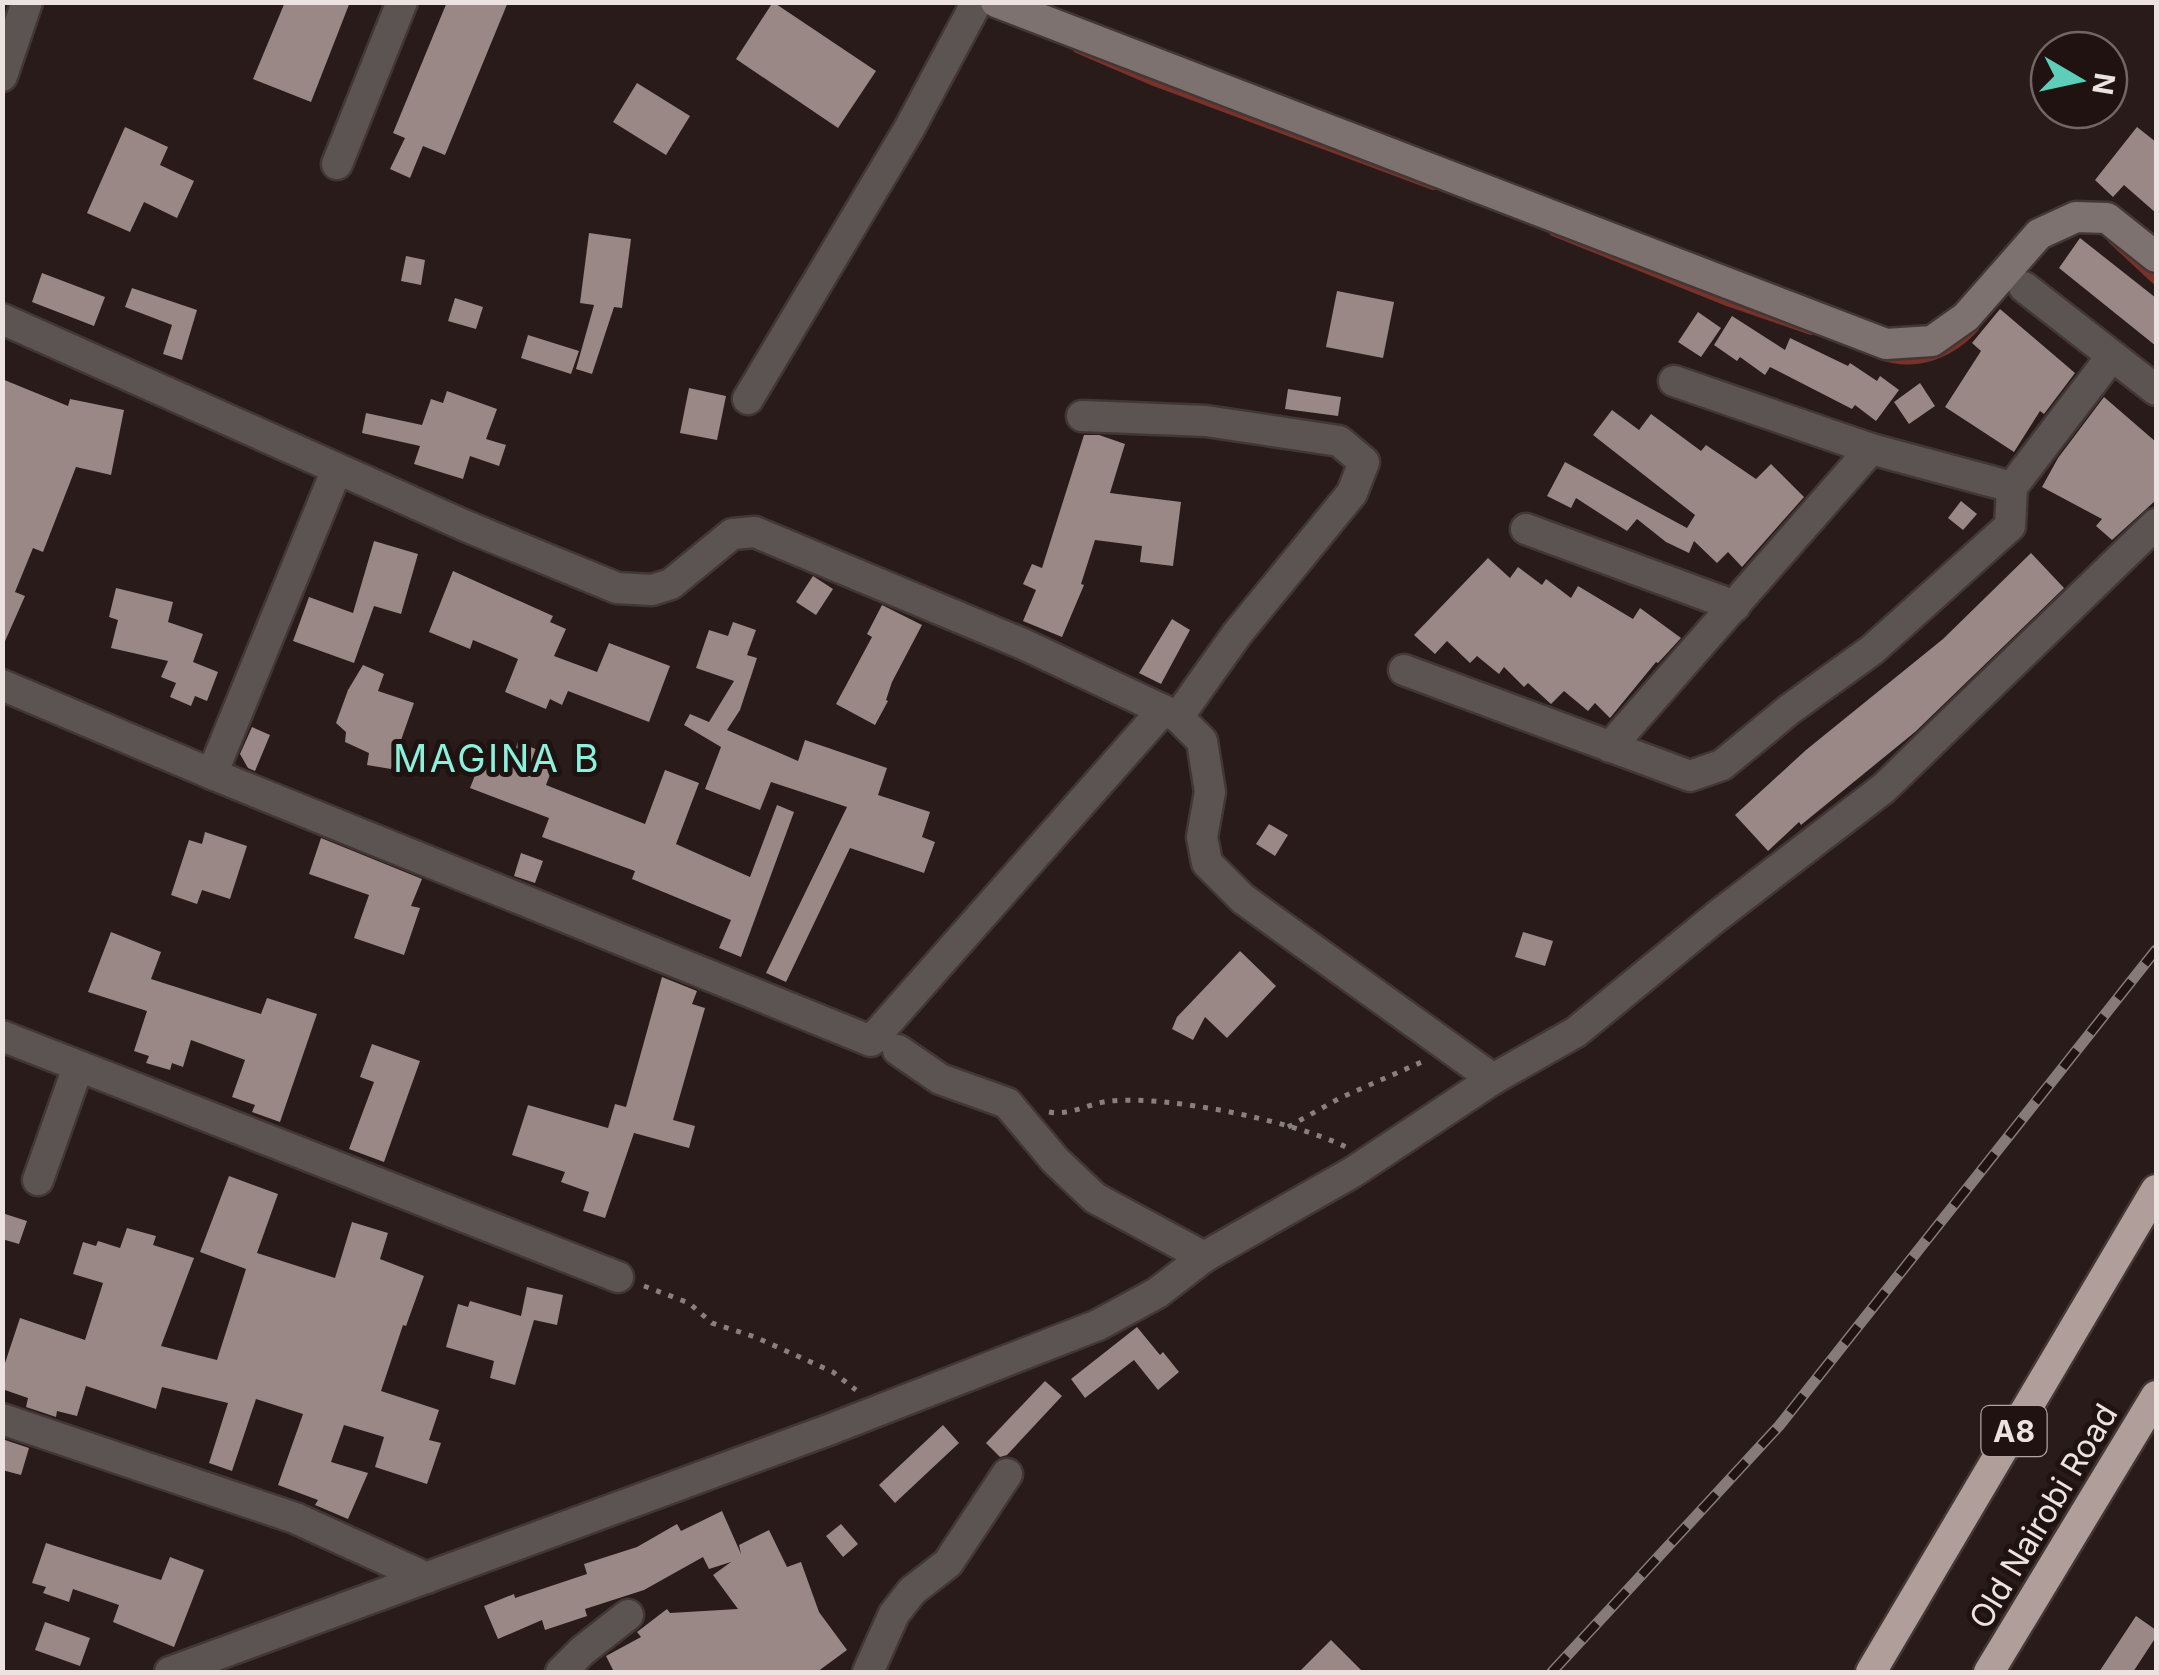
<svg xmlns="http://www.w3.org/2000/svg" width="2159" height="1675" font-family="Inter,sans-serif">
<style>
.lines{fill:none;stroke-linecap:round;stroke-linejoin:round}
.stream{stroke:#783229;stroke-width:8}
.building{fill:#998885}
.street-casing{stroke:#433735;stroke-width:35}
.secondary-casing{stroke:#433735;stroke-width:35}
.highway-casing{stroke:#433735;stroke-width:35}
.path{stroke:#8a7f7d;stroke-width:5;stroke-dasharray:5 8;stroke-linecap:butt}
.street{stroke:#5b5453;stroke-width:30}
.secondary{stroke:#7d7270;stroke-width:30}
.highway{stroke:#af9e9a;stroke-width:30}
.rail-casing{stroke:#867b79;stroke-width:11}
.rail{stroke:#1f1210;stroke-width:8;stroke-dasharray:22;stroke-linecap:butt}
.labels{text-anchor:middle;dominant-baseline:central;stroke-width:10;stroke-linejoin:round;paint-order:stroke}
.shield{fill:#1f1210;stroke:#aea4a2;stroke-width:2.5}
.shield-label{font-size:30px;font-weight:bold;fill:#ece3e1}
.street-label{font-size:32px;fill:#ece3e1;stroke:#1f1210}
.quarter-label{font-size:38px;letter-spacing:2.5px;fill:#8bf1dd;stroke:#1f1210}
</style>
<rect width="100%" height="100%" fill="#281b19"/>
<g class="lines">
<g class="stream">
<polyline points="1077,49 1154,82 1433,186"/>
<polyline points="1553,232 1727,302 1811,331"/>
<polyline points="2112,240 2156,281"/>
<path d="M1881,356c35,12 69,-1 94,-28"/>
</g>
</g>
<g class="building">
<polygon points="285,2 350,2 311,102 253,79"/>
<polygon points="447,2 508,2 445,155 423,146 410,178 390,169 405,138 393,133"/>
<polygon points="773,2 876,71 838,128 736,59"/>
<polygon points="637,83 690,116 666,155 613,122"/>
<polygon points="125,127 168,147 160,165 194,181 177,218 144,202 130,232 87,213"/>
<polygon points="2137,127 2156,142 2156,213 2124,185 2113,197 2095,180"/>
<polygon points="589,233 631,239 622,308 614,307 592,374 576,369 594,305 580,303"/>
<polygon points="2080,238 2156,298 2156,346 2059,268"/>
<polygon points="406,256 425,260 421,285 401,281"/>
<polygon points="42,273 105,297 94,326 32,302"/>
<polygon points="132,288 197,310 182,360 163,354 172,325 125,307"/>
<polygon points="1337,291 1394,302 1383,358 1326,347"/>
<polygon points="455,298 483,307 476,329 448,321"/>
<polygon points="2000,309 2075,373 2044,414 2040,411 2014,452 1945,407 1981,351 1972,343"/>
<polygon points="1698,312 1721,328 1701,357 1678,342"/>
<polygon points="1732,316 1785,350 1790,338 1848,366 1850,363 1877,381 1880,376 1899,390 1876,421 1855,405 1852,409 1770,367 1765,375 1740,357 1737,361 1714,345"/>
<polygon points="528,335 579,351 571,374 521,358"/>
<polygon points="2,379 68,406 70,399 124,410 111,475 76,467 43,552 33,548 15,592 25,596 2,648"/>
<polygon points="1920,383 1935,406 1909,424 1894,402"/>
<polygon points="689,388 726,396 717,440 680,433"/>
<polygon points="1288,389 1341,397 1338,416 1285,409"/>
<polygon points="447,391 497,409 486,439 506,445 499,466 470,456 463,479 414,464 420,446 362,433 366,413 422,425 431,399 443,403"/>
<polygon points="2104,397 2156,442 2156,500 2112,540 2096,526 2102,519 2042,487 2058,458"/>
<polygon points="1612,410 1639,430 1651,414 1701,451 1706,445 1756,479 1771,464 1804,497 1742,567 1728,552 1717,563 1694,541 1689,553 1666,542 1637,519 1627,531 1576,498 1571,508 1547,496 1565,462 1687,528 1695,515 1593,435"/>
<polygon points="1084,435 1099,435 1125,444 1110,493 1181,502 1173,566 1140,562 1142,546 1095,540 1081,584 1084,585 1062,637 1023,621 1036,590 1023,584 1032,564 1042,568"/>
<polygon points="1961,501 1977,514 1963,530 1948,518"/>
<polygon points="374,541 418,554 401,614 374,606 354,663 293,641 309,597 353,613"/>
<polygon points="2031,553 2064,588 1915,732 1801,825 1799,822 1768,851 1735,815 1806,750 1943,639"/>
<polygon points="1488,558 1510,578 1518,567 1542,585 1546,579 1571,598 1578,586 1633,619 1640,608 1681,638 1658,663 1656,662 1610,718 1595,703 1588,711 1564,691 1551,704 1528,683 1524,687 1504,667 1499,674 1477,656 1470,663 1447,641 1435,654 1414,635"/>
<polygon points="453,571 553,616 550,622 566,629 554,656 597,672 609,643 670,666 649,722 568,691 562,705 550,699 546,709 505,692 518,659 473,640 470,649 429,632"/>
<polygon points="813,576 833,589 816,615 796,602"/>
<polygon points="116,588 173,602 168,622 203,634 193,662 218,672 207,701 195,696 191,706 170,697 176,683 161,677 168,661 111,648 118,620 109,617"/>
<polygon points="882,605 922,625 892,682 886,700 888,701 875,725 836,704 872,637 867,634"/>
<polygon points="1172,619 1190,630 1161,684 1139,673"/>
<polygon points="733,622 756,630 747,655 757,658 740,710 727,730 798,761 805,740 887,768 878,795 930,812 922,837 935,842 924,873 850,848 786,982 766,973 847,807 771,782 760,810 705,789 721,747 684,725 690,714 709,722 734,681 696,668 709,630 728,636"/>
<polygon points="363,665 384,674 378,691 414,703 391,769 367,765 369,753 345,742 346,732 336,723 348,690"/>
<polygon points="252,727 270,735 255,771 248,768 240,754"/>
<polygon points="489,740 515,750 518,742 543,752 541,759 554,764 546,785 645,824 665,770 699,783 676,844 750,877 777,805 794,812 741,957 719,948 731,920 632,879 635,871 542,837 549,818 470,788"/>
<polygon points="1269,824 1288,835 1275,856 1256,844"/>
<polygon points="205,832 247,846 230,899 202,890 197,904 171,895 189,840 202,844"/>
<polygon points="321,838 422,879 411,906 420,908 404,955 354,938 369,895 309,874"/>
<polygon points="521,853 543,861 535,883 514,876"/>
<polygon points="111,932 161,952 151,979 261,1014 267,998 317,1014 280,1122 252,1112 255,1105 232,1097 245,1060 191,1040 183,1067 172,1063 170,1070 146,1063 149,1056 134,1051 147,1011 88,992"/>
<polygon points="1523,932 1553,941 1545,966 1515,957"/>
<polygon points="1240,951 1276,986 1227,1038 1205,1017 1193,1040 1172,1029 1177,1017"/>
<polygon points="662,977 697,991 692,1004 705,1008 673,1120 695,1126 689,1148 634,1133 605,1218 583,1211 589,1192 561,1182 565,1172 512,1155 528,1105 608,1128 615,1104 626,1107"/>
<polygon points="372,1044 420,1061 384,1162 349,1149 374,1082 360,1077"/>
<polygon points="229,1176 278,1194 257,1253 335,1278 352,1222 388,1233 380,1259 424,1276 406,1326 403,1325 381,1391 439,1410 429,1440 441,1443 427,1484 375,1467 384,1437 344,1425 331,1462 368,1473 348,1519 315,1505 318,1500 278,1485 303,1414 256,1399 232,1471 209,1463 228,1403 162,1387 156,1409 86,1386 77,1416 57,1411 56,1417 26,1407 28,1398 2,1389 2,1372 20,1318 85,1340 103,1283 73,1274 83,1242 96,1246 98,1241 120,1248 127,1228 156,1236 153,1245 194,1258 161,1346 217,1360 246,1269 200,1252"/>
<polygon points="2,1213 27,1221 19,1244 2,1239"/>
<polygon points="527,1287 563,1295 557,1325 534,1320 515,1385 490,1378 494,1361 446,1347 458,1304 468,1307 470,1301 521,1316"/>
<polygon points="1137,1327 1160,1355 1163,1352 1179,1372 1158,1390 1134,1360 1085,1398 1071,1379"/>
<polygon points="1045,1381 1062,1396 1007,1455 1000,1457 986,1443"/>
<polygon points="943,1425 959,1443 895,1503 879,1485"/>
<polygon points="2,1439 29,1448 21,1475 2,1470"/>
<polygon points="722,1511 741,1554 739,1545 769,1530 787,1567 801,1562 819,1612 847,1650 817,1672 614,1672 606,1656 641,1637 637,1632 667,1609 670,1613 738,1609 713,1575 731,1562 709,1569 703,1557 644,1590 585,1609 587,1616 545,1630 542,1620 498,1639 484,1606 514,1594 515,1598 587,1574 584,1564 637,1547 677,1524 681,1531"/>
<polygon points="841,1524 858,1544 843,1557 826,1536"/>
<polygon points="46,1543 161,1580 170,1557 204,1570 174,1647 113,1622 119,1605 73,1589 69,1602 43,1593 46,1587 32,1583"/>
<polygon points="2136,1616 2156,1630 2156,1637 2133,1672 2099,1672"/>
<polygon points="45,1622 90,1638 80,1666 35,1650"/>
<polygon points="1331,1640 1363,1672 1299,1672"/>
</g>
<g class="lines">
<defs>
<g id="street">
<polyline points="2,76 27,2"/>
<polyline points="337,164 402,2"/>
<polyline points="2024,287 2156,390"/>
<polyline points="2,319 468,527 617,588 652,590 671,584 732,534 755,532 1023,644 1178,717 1202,741 1210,792 1202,837 1207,863 1243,899 1493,1079"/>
<polyline points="1674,381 1871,449 2012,487"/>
<polyline points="748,399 909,129 977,2"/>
<polyline points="1082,416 1206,421 1339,441 1364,462 1352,493 1237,634 1178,717"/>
<polyline points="1526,529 1735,606"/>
<polyline points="1404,670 1690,776 1722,765 1790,709 1872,650 2010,526 2012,487 2112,356"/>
<polyline points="2,685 212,774 871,1041 1163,710"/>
<polyline points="1610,747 1871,449"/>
<polyline points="212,774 337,469"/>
<polyline points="2,1036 618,1277"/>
<polyline points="898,1050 940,1079 1007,1103 1055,1160 1095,1198 1204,1257"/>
<polyline points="38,1180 78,1067"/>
<polyline points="2,1419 295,1518 427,1578"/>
<polyline points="170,1672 831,1429 1098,1325 1157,1293 1204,1257 1353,1172 1493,1079 1576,1032 1716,917 1884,788 2156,524"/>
<polyline points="561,1672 582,1651 628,1615"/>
<polyline points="868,1672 894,1614 912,1591 948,1563 1007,1474"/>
</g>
<polyline id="secondary" points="996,2 1886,344 1932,341 1966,317 2039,234 2076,217 2107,218 2156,257"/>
<g id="highway">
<polyline points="1871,1672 2156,1190"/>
<polyline points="1989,1672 2156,1396"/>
</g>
</defs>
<use href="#street" class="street-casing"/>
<use href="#secondary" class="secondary-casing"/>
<use href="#highway" class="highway-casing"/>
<g class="path">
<path d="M1049,1112c21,4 41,-9 61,-11 58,-6 183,20 236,46"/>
<polyline points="1288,1127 1340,1098 1424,1061"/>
<polyline points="644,1286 689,1303 712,1323 755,1337 833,1372 856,1390"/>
</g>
<use href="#street" class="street"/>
<use href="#secondary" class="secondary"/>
<use href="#highway" class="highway"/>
<defs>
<polyline id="rail" points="1552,1672 1779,1426 2156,950"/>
</defs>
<use href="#rail" class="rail-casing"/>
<use href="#rail" class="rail"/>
</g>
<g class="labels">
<rect class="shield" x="1981.5" y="1406" width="65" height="50" rx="8"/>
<g class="shield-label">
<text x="2014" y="1431">A8</text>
</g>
<g class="street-label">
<text transform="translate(2043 1516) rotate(-59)">Old Nairobi Road</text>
</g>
<g class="quarter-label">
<text x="497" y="758">MAGINA B</text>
</g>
</g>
<rect width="2159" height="1675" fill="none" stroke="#ece3e1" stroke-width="10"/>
<g transform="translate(2079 80) rotate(99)"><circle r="48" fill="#1f1210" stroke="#716664" stroke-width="2.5"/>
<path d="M0-8L18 38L0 25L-18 38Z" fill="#5dceb9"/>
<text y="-15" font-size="28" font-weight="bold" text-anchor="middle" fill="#ece3e1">N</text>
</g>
</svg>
